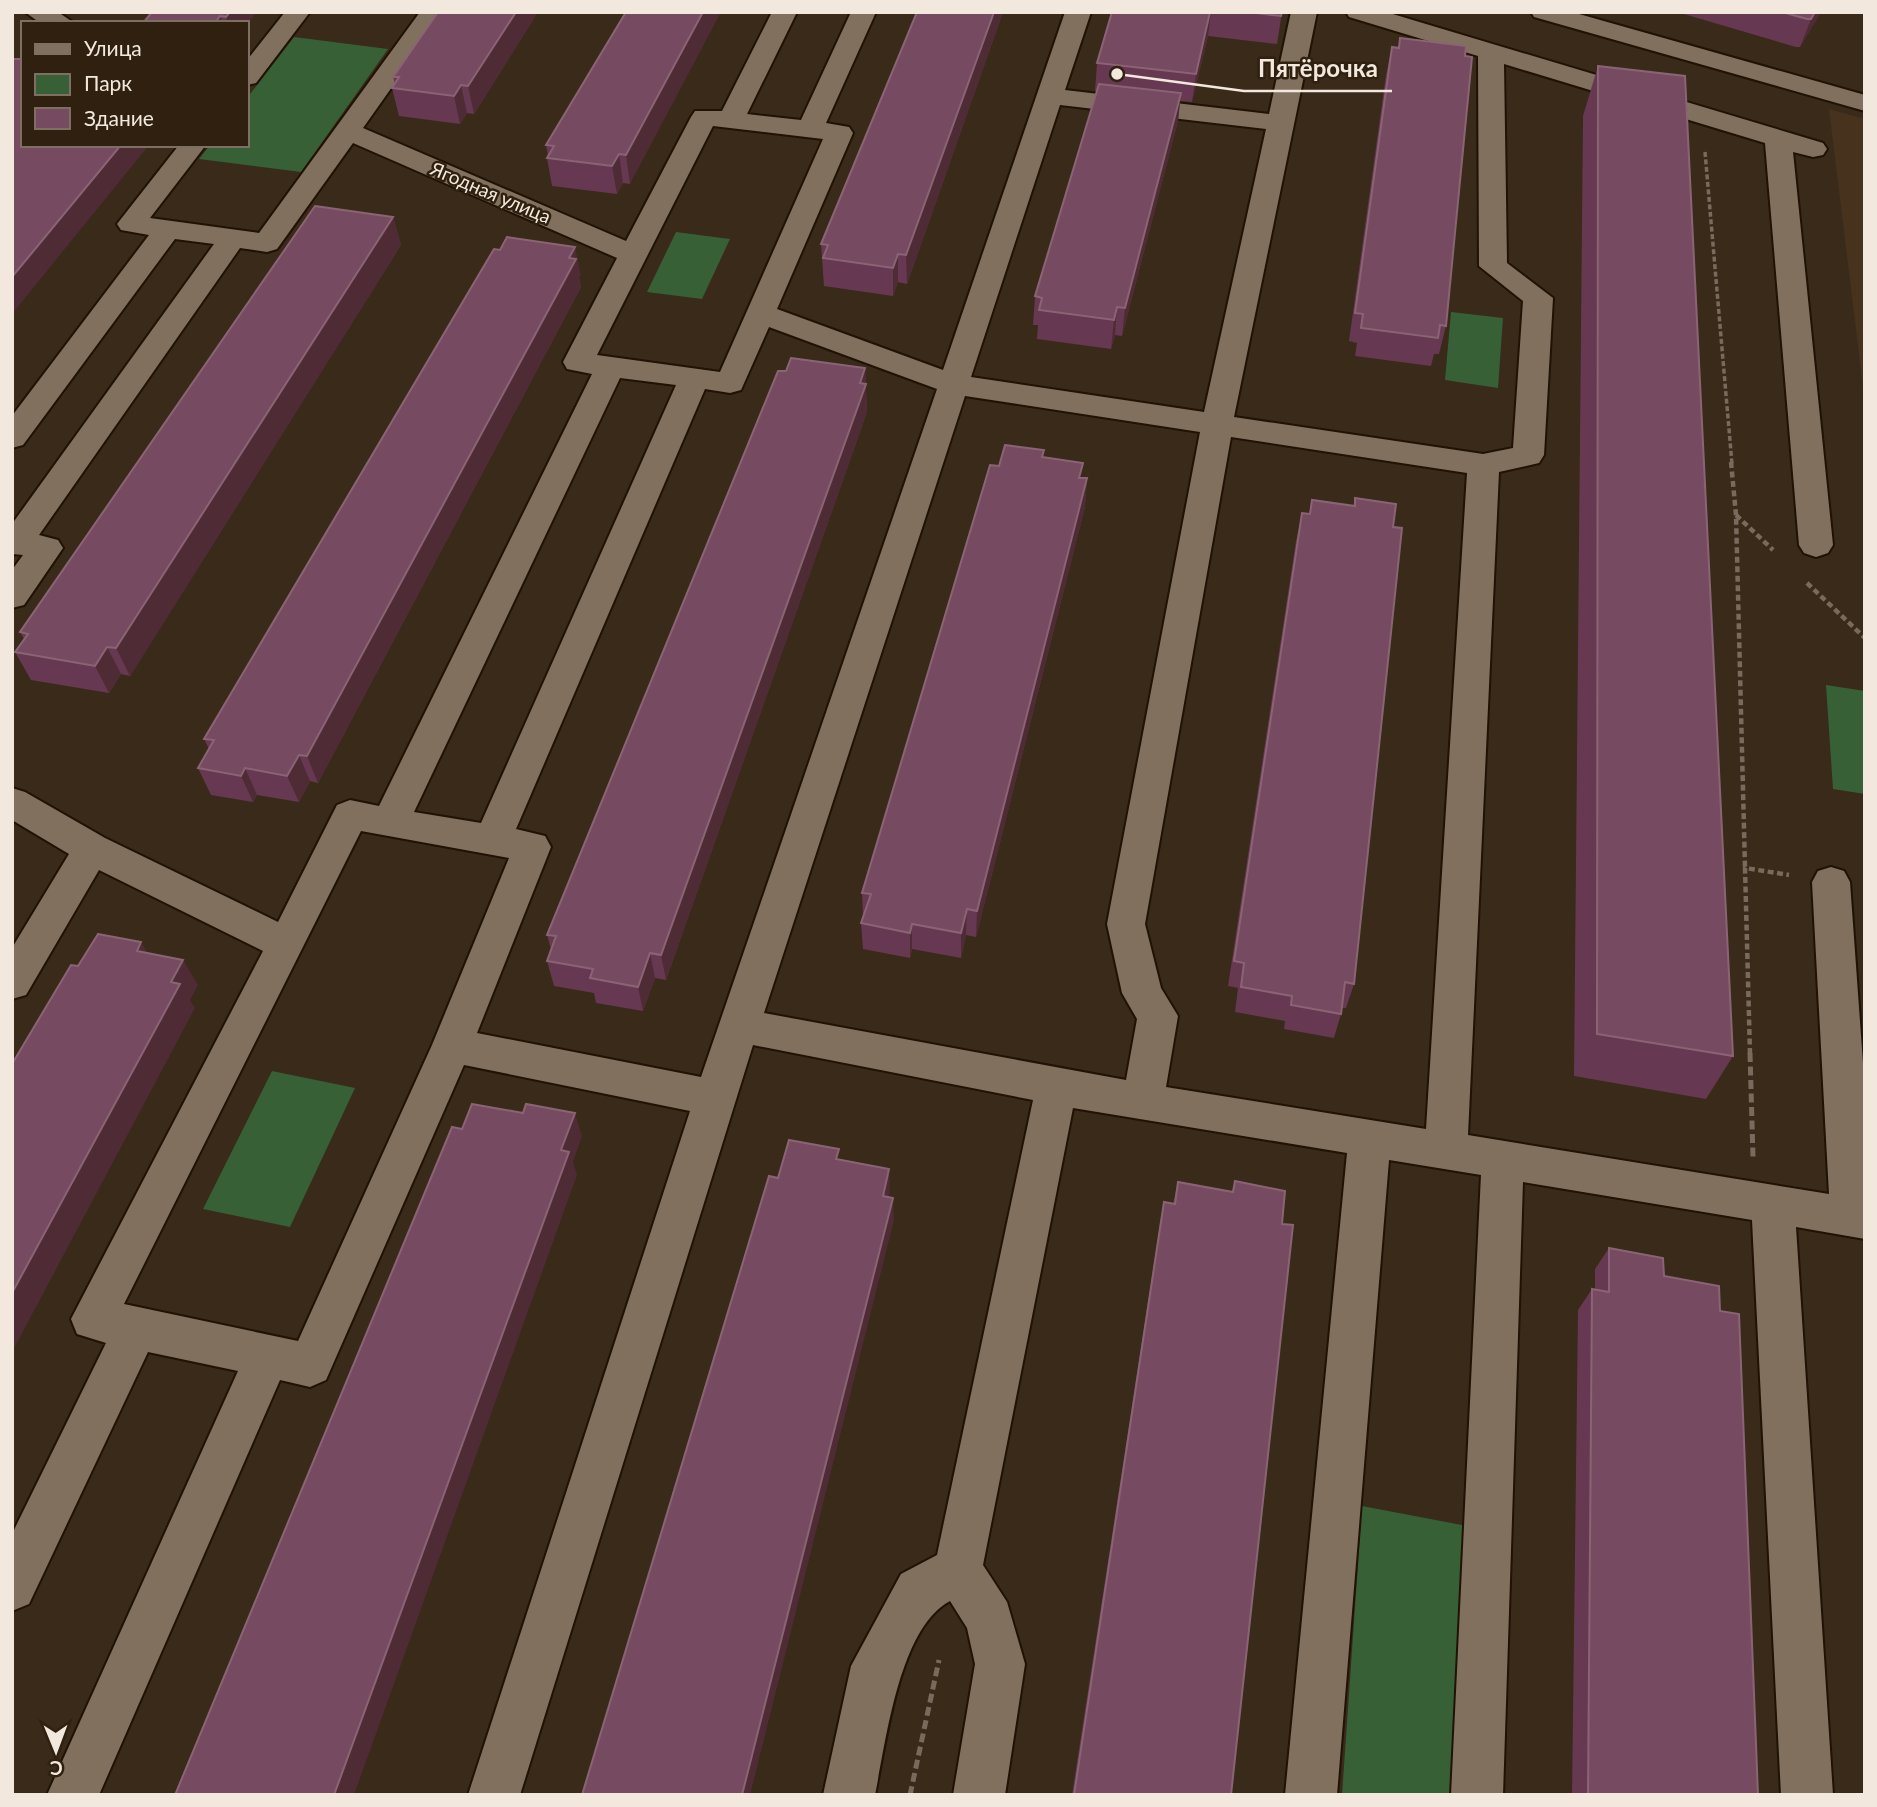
<svg xmlns="http://www.w3.org/2000/svg" width="1877" height="1807" font-family="Lato,sans-serif">
<style>
.built{fill:#46321d}
.green{fill:#376037}
.lines{fill:none;stroke-linecap:round;stroke-linejoin:round}
.minor-casing{stroke:#201204;stroke-width:4}
.path-far2{stroke:#786a5c;stroke-width:3.5;stroke-dasharray:5 2.5;stroke-linecap:butt}
.path-far1{stroke:#786a5c;stroke-width:4.5;stroke-dasharray:6 3.5;stroke-linecap:butt}
.path{stroke:#786a5c;stroke-width:5;stroke-dasharray:9 4.5;stroke-linecap:butt}
.minor{fill:#81705e;fill-rule:evenodd}
.wall{fill:#673852}
.shaded-wall{fill:#4f2b35}
.building{fill:#764b61;stroke:#8a6474;stroke-width:2}
.labels{text-anchor:middle;dominant-baseline:central;stroke-width:5;stroke-linejoin:round;paint-order:stroke}
.far-street-label{font-size:19px;fill:#f2e8de;stroke:#2f2010}
.leader{fill:none;stroke:#f2e8de;stroke-width:2.5}
.callout-dot{fill:#f2e8de;stroke:#2f2010;stroke-width:2.5}
.callout-label{font-size:24px;text-anchor:middle;font-weight:bold;fill:#f2e8de;stroke:#2f2010;stroke-width:5;stroke-linejoin:round;paint-order:stroke}
</style>
<rect width="100%" height="100%" fill="#392a1a"/>
<polygon class="built" points="1829,109 1865,119 1865,404"/>
<g class="green">
<polygon points="294,37 388,49 301,172 199,159 210,145 247,145 247,98"/>
<polygon points="676,232 730,239 702,299 647,292"/>
<polygon points="1451,312 1503,318 1498,388 1445,380"/>
<polygon points="1826,685 1865,691 1865,794 1833,789"/>
<polygon points="272,1071 355,1088 290,1227 203,1209"/>
<polygon points="1362,1506 1467,1526 1457,1795 1342,1795"/>
</g>
<g class="lines">
<defs>
<g id="minor">
<polygon points="25,12 58,12 74,23 40,23"/>
<polygon points="285,12 310,12 256,83 247,85 247,60"/>
<path d="M420,12h25l-82,116 263,113 65,-124 4,-6h27l50,-99h25l-50,102 54,6 50,-108h25l-50,111 23,4 4,6 -76,176 166,61 122,-358h26l-26,78 204,24 22,-102h26l-83,405 249,37 30,-6 10,-147 -44,-35 -1,-210 -129,-39 -3,-5h40l437,131 4,6 -4,6 -10,2 -20,-5 40,393 -5,8 -12,4 -12,-4 -5,-8 -34,-402 -261,-79 3,199 46,35 -9,157 -5,8 -40,9 -31,663 361,59 -17,-312 6,-11 13,-4 13,4 6,11 15,209v148l-69,-12 37,568h-52l-29,-575 -229,-38 -20,613h-52l30,-620 -92,-15 -52,635h-52l62,-642 -274,-45 -90,457 24,37 18,62 -20,131h-52l22,-131 -8,-36 -17,-27c-51,27 -64,141 -75,194h-52l28,-129 50,-92 36,-19 96,-455 -280,-55 -233,750h-52l222,-684 -226,-46 -138,315 -16,7 -30,-7 -181,415h-52l191,-424 -90,-19 -119,252 -17,7v-77l94,-191 -29,-9 -6,-15 192,-368 -164,-81 -73,125 -14,4v-51l57,-94 -57,-34v-32l13,4 80,46 173,84 59,-117 13,-5 29,6 213,-432 -25,-5 -4,-7 54,-104 -264,-115 -76,106 -10,3 -27,-4 -201,287 19,5 5,8 -39,57 -12,3v-38l11,-15 -11,-1v-30l202,-280 -39,-5 -152,206 -11,3v-32l137,-181 -28,-5 -4,-6 62,-79h27l-56,73 109,15zM1060,105l206,24 -62,283 -233,-35zM713,126l110,13 -103,233 -123,-17zM769,327l168,62 -236,688 -224,-44 74,-186 -6,-11 -29,-7 189,-440 25,4 11,-3zM620,378l56,7 -195,438 -67,-11zM965,396l235,36 -93,492 15,69 15,26 -11,61 -362,-67zM1231,437l236,36 -41,656 -260,-42 12,-71 -17,-28 -16,-64zM361,831l148,27 -77,187 -134,296 -174,-37z"/>
<polygon points="1531,12 1572,12 1865,95 1865,111 1534,17"/>
</g>
</defs>
<use href="#minor" class="minor-casing"/>
<polyline class="path-far2" points="1705,152 1732,464"/>
<g class="path-far1">
<polyline points="1731,462 1736,515 1745,868"/>
<polyline points="1736,515 1773,550"/>
<polyline points="1807,583 1865,638"/>
<polyline points="1750,1054 1745,868 1789,875"/>
</g>
<g class="path">
<polyline points="1750,1053 1753,1157"/>
<polyline points="910,1795 939,1660"/>
</g>
<use href="#minor" class="minor"/>
</g>
<g class="wall">
<polygon points="256,12 247,24 143,23"/>
<polygon points="438,12 538,12 474,114 467,113 460,124 399,116 392,88 395,84 393,77"/>
<polygon points="626,12 630,184 623,183 617,194 552,186 547,158 548,156 546,145"/>
<polygon points="917,12 1003,12 907,284 898,282 893,296 824,286 821,244"/>
<polygon points="1112,12 1282,12 1277,44 1208,36 1192,102 1180,101 1178,121 1122,336 1115,335 1111,349 1037,339 1038,325 1033,325 1035,296 1097,91 1095,91 1097,63"/>
<polygon points="1677,12 1821,12 1800,47 1796,47"/>
<polygon points="1400,38 1446,326 1439,354 1434,354 1431,366 1355,356 1357,343 1349,341 1386,75 1392,47 1398,48"/>
<polygon points="1598,66 1733,1056 1706,1099 1574,1076 1583,116"/>
<polygon points="393,217 401,245 130,676 121,674 109,693 31,680 15,652 24,639 20,632"/>
<polygon points="581,275 579,277 581,287 318,783 310,781 299,802 257,795 253,802 211,795 198,768 209,749 204,739"/>
<polygon points="865,368 867,412 666,980 655,978 643,1011 596,1003 594,993 554,986 547,961 551,949 547,935 786,371"/>
<polygon points="1044,450 1043,458 1082,478 1087,478 1085,507 976,937 966,935 961,958 912,949 910,958 863,949 861,923 863,918 862,893 999,466"/>
<polygon points="1355,498 1393,527 1354,984 1346,1008 1342,1008 1341,1014 1334,1038 1284,1029 1285,1021 1235,1012 1238,988 1228,986 1296,541 1302,513 1309,514 1312,500 1353,506"/>
<polygon points="1235,1181 1231,1795 1072,1795 1160,1224 1164,1202 1173,1204 1178,1182 1232,1192"/>
<polygon points="1609,1248 1664,1276 1720,1311 1758,1795 1572,1795 1578,1310 1592,1289 1595,1289 1595,1269"/>
</g>
<g class="shaded-wall">
<polygon points="230,12 256,12 247,24 228,23 226,17"/>
<polygon points="516,12 538,12 474,114 468,86"/>
<polygon points="703,12 721,12 630,184 626,155"/>
<polygon points="994,12 1003,12 907,284 906,255"/>
<polygon points="1211,12 1208,36 1192,102 1196,74"/>
<polygon points="1815,12 1821,12 1800,47 1811,19"/>
<polygon points="220,16 223,23 215,23"/>
<polygon points="461,85 467,113 460,124 454,96"/>
<polygon points="1181,93 1178,121 1122,336 1125,308"/>
<polygon points="121,145 149,145 12,314 12,277"/>
<polygon points="619,154 623,183 617,194 612,166"/>
<polygon points="393,217 401,245 130,676 116,648"/>
<polygon points="575,247 581,275 579,277 581,287 318,783 307,756"/>
<polygon points="898,254 898,282 893,296 893,268"/>
<polygon points="1117,307 1115,335 1111,349 1114,320"/>
<polygon points="865,368 867,412 666,980 661,955"/>
<polygon points="1087,478 1085,507 976,937 977,911"/>
<polygon points="107,647 121,674 109,693 95,666"/>
<polygon points="299,755 310,781 299,802 287,776"/>
<polygon points="245,768 257,795 253,802 241,776"/>
<polygon points="967,909 966,935 961,958 961,933"/>
<polygon points="912,924 912,949 910,958 910,933"/>
<polygon points="141,942 156,967 137,951"/>
<polygon points="650,953 655,978 643,1011 638,987"/>
<polygon points="183,960 198,985 190,1000 195,1008 12,1352 12,1293"/>
<polygon points="575,1113 582,1136 573,1162 577,1175 354,1795 334,1795"/>
<polygon points="889,1169 890,1192 884,1218 883,1196"/>
<polygon points="893,1198 894,1220 750,1795 742,1795"/>
</g>
<g class="building">
<polygon points="152,12 230,12 226,17 220,16 215,23 143,23"/>
<polygon points="438,12 516,12 468,86 461,85 454,96 392,88 399,77 393,77"/>
<polygon points="626,12 703,12 626,155 619,154 612,166 547,158 554,146 546,145"/>
<polygon points="917,12 994,12 906,255 898,254 893,268 823,258 828,245 821,244"/>
<polygon points="1112,12 1210,12 1196,74 1097,63"/>
<polygon points="1248,12 1282,12 1281,16"/>
<polygon points="1782,12 1815,12 1811,19 1807,19"/>
<polygon points="1400,38 1466,46 1465,56 1472,57 1446,326 1440,325 1438,338 1361,328 1363,314 1355,313 1392,47 1399,48"/>
<polygon points="12,59 23,59 23,145 121,145 12,277"/>
<polygon points="1598,66 1685,76 1733,1056 1597,1034"/>
<polygon points="1099,84 1181,93 1125,308 1117,307 1114,320 1039,310 1042,298 1035,296"/>
<polygon points="315,206 393,217 116,648 107,647 95,666 15,652 28,634 20,632"/>
<polygon points="507,237 575,247 569,258 576,259 307,756 299,755 287,776 245,768 241,776 198,768 214,740 204,739 494,249 500,250"/>
<polygon points="791,358 865,368 860,383 866,384 661,955 650,953 638,987 590,978 593,969 547,961 556,936 547,935 778,371 786,371"/>
<polygon points="1005,445 1044,450 1042,457 1083,463 1079,478 1087,478 977,911 967,909 961,933 912,924 910,933 861,923 871,894 862,893 990,465 999,466"/>
<polygon points="1355,498 1396,504 1393,527 1402,528 1354,984 1345,982 1341,1014 1291,1005 1292,996 1241,987 1244,963 1234,961 1302,513 1310,514 1312,500 1355,506"/>
<polygon points="98,934 141,942 137,951 183,960 171,982 180,984 12,1293 12,1064 71,965 78,966"/>
<polygon points="472,1104 523,1113 526,1104 575,1113 561,1150 569,1152 334,1795 175,1795 452,1127 462,1129"/>
<polygon points="789,1140 839,1149 836,1159 889,1169 883,1196 893,1198 742,1795 582,1795 769,1176 778,1178"/>
<polygon points="1235,1181 1285,1191 1282,1224 1293,1225 1231,1795 1074,1795 1164,1202 1175,1204 1178,1182 1233,1192"/>
<polygon points="1609,1248 1663,1258 1664,1276 1719,1286 1720,1311 1739,1314 1758,1795 1588,1795 1592,1289 1609,1292"/>
</g>
<g class="labels">
<g class="far-street-label">
<text transform="translate(491 192) rotate(23)">Ягодная улица</text>
</g>
</g>
<path class="leader" d="M1117 74L1244 91H1392"/>
<circle class="callout-dot" cx="1117" cy="74" r="7"/>
<g class="callout-label">
<text x="1318" y="77">Пятёрочка</text>
</g>
<rect width="1877" height="1807" fill="none" stroke="#f2e8de" stroke-width="28"/>
<rect x="21" y="21" width="228" height="126" fill="#2f2010" stroke="#7d7062" stroke-width="2"/>
<rect x="35" y="44" width="35" height="10" fill="#81705e" stroke="#7d7062" stroke-width="2"/>
<text x="84" y="56" font-size="21" fill="#f2e8de">Улица</text>
<rect x="35" y="74" width="35" height="21" fill="#376037" stroke="#7d7062" stroke-width="2"/>
<text x="84" y="91" font-size="21" fill="#f2e8de">Парк</text>
<rect x="35" y="108" width="35" height="21" fill="#764b61" stroke="#7d7062" stroke-width="2"/>
<text x="84" y="126" font-size="21" fill="#f2e8de">Здание</text>
<g transform="translate(56 1751) rotate(179)" stroke="#2f2010" stroke-width="5" paint-order="stroke">
<path d="M0-5L12 26L0 18L-12 26Z" fill="#f2e8de"/>
<text y="-10" font-size="19" font-weight="bold" text-anchor="middle" fill="#f2e8de">С</text>
</g>
</svg>
